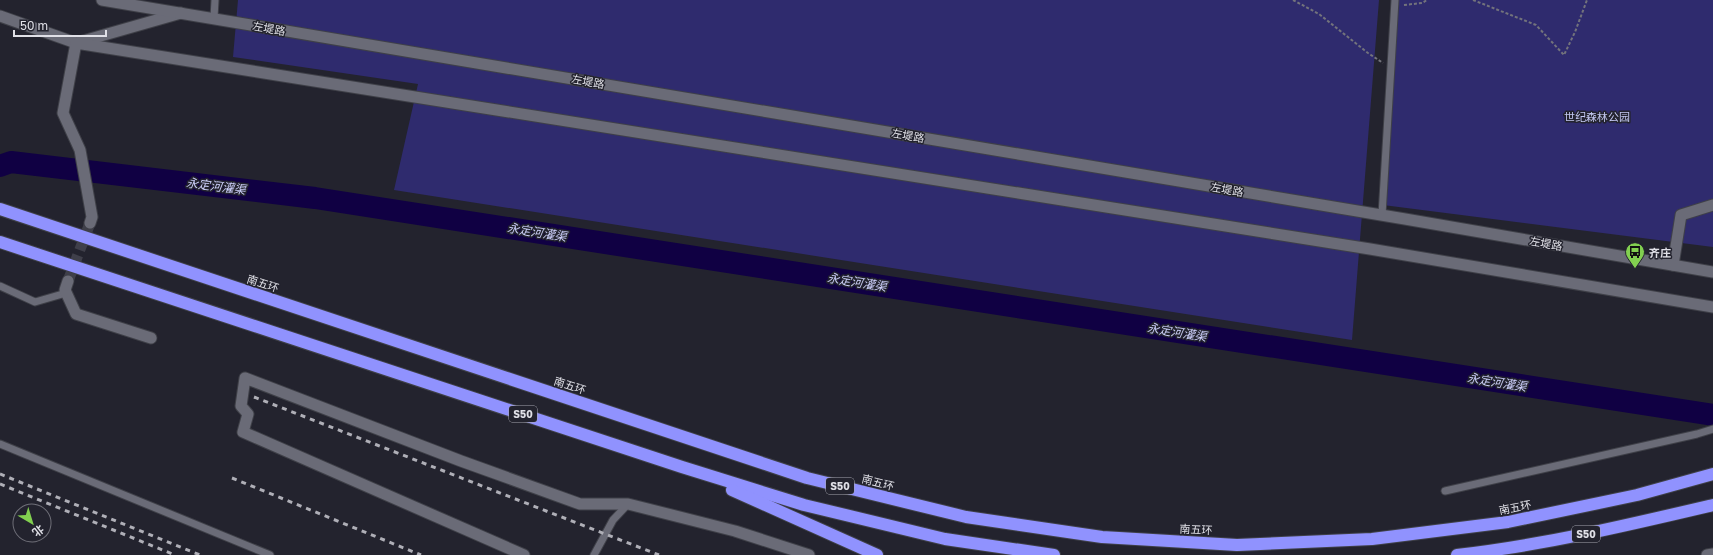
<svg xmlns="http://www.w3.org/2000/svg" width="1713" height="555" font-family="'Golos Text','Noto Sans SC',sans-serif">
<style>
.green{fill:#2f2b6e}
.lines{fill:none;stroke-linecap:round;stroke-linejoin:round}
.river{stroke:#100043;stroke-width:22}
.minor-tunnel{stroke:#3f3f4a;stroke-width:11;stroke-dasharray:11 5.5;stroke-linecap:butt}
.service-casing{stroke:#3f4048;stroke-width:9}
.minor-casing{stroke:#3f4048;stroke-width:13}
.secondary-casing{stroke:#3f4048;stroke-width:13}
.motorway-casing{stroke:#3f4048;stroke-width:14}
.path{stroke:#73737c;stroke-width:2;stroke-dasharray:3 2;stroke-linecap:butt}
.service{stroke:#6a6b77;stroke-width:7}
.minor{stroke:#6a6b77;stroke-width:11}
.secondary{stroke:#6a6b77;stroke-width:11}
.motorway{stroke:#9092fe;stroke-width:12}
.rail{stroke:#afafb7;stroke-width:3;stroke-dasharray:5 5;stroke-linecap:butt}
.labels{text-anchor:middle;dominant-baseline:central;stroke-width:3;stroke-linejoin:round;paint-order:stroke}
.shield{fill:#23232e;stroke:#a7a7b0;stroke-width:1}
.shield-label{font-size:10px;font-weight:bold;fill:#e0e0e7}
.street-label{font-size:11px;fill:#e0e0e7;stroke:#23232e}
.park-label{font-size:11px;fill:#c3c7f1;stroke:#23232e}
.poi-label{font-size:11px;font-weight:bold;fill:#e0e0e7;stroke:#23232e;text-anchor:start}
.water-label{font-size:12px;font-style:italic;fill:#cccffa;stroke:#23232e}
</style>
<rect width="100%" height="100%" fill="#23232e"/>
<g class="green">
<polygon points="238,0 1379,0 1352,340 394,190 418,84 233,57"/>
<polygon points="1392,0 1713,0 1713,247 1383,205"/>
</g>
<g class="lines">
<polyline class="river" points="0,166 11,162 315,198 1713,415"/>
<polyline class="minor-tunnel" points="68,281 90,223"/>
<defs>
<g id="service">
<polyline points="214,18 215,0"/>
<polyline points="1382,215 1395,0"/>
<polyline points="0,286 35,302 66,293"/>
<polyline points="0,444 270,555"/>
<polyline points="1445,491 1697,434 1713,429"/>
<polyline points="594,555 613,520 628,504"/>
</g>
<g id="minor">
<polyline points="0,16 76,43 181,13"/>
<polyline points="90,223 92,217 80,150 63,113 76,43 1370,249 1713,307"/>
<polyline points="1673,265 1681,215 1713,205"/>
<polyline points="68,281 65,290 76,314 151,338"/>
<polyline points="524,555 243,432 248,414 241,406 245,378 461,461 580,504 628,504 735,531 809,555"/>
<polyline points="1707,555 1713,554"/>
</g>
<polyline id="secondary" points="102,0 1405,219 1713,272"/>
<g id="motorway">
<polyline points="0,209 807,478 966,517 1102,537 1237,545 1372,539 1508,522 1637,495 1713,474"/>
<polyline points="0,242 682,467 804,505 945,539 1054,555"/>
<polyline points="732,490 877,555"/>
<path d="M1457,555c87,-10 171,-30 256,-50"/>
</g>
</defs>
<use href="#service" class="service-casing"/>
<use href="#minor" class="minor-casing"/>
<use href="#secondary" class="secondary-casing"/>
<use href="#motorway" class="motorway-casing"/>
<g class="path">
<polyline points="1293,0 1319,14 1368,53 1383,63"/>
<polyline points="1473,0 1536,25 1564,55 1575,32 1587,0"/>
<polyline points="1404,5 1422,3 1427,0"/>
</g>
<use href="#service" class="service"/>
<use href="#minor" class="minor"/>
<use href="#secondary" class="secondary"/>
<use href="#motorway" class="motorway"/>
<g class="rail">
<polyline points="254,397 659,555"/>
<polyline points="0,474 200,555"/>
<polyline points="232,478 421,555"/>
<polyline points="0,484 175,555"/>
</g>
</g>
<defs>
<symbol id="bus-pin" viewBox="-11 -11 22 30"><path d="M0 17L-7.5 6A9.5 9.5 0 1 1 7.5 6Z" fill="#82d050" stroke="#23232e"/><path d="M-5-6H5V4H4V6H2V4H-2V6H-4V4H-5ZM-3.5-4V0h7V-4ZM-3.5 1.2v1.5H-2V1.2ZM2 1.2v1.5H3.5V1.2Z" fill="#111"/></symbol>
</defs>
<g fill-rule="evenodd">
<use href="#bus-pin" x="1624" y="241" width="22" height="30"/>
</g>
<g class="labels">
<g class="shield">
<rect x="509" y="406" width="28" height="16" rx="3"/>
<rect x="826" y="478" width="28" height="16" rx="3"/>
<rect x="1572" y="526" width="28" height="16" rx="3"/>
</g>
<g class="shield-label">
<text x="523" y="414">S50</text>
<text x="840" y="486">S50</text>
<text x="1586" y="534">S50</text>
</g>
<g class="street-label">
<text transform="translate(269 28) rotate(10)">左堤路</text>
<text transform="translate(588 81) rotate(10)">左堤路</text>
<text transform="translate(908 135) rotate(10)">左堤路</text>
<text transform="translate(1227 189) rotate(10)">左堤路</text>
<text transform="translate(1546 243) rotate(10)">左堤路</text>
<text transform="translate(263 283) rotate(18)">南五环</text>
<text transform="translate(570 385) rotate(18)">南五环</text>
<text transform="translate(878 482) rotate(14)">南五环</text>
<text transform="translate(1515 507) rotate(-11)">南五环</text>
<text transform="translate(1196 529) rotate(3)">南五环</text>
</g>
<g class="park-label">
<text x="1597" y="116">世纪森林公园</text>
</g>
<g class="poi-label">
<text x="1649" y="252">齐庄</text>
</g>
<g class="water-label">
<text transform="translate(216 186) rotate(7)">永定河灌渠</text>
<text transform="translate(537 232) rotate(9)">永定河灌渠</text>
<text transform="translate(857 282) rotate(9)">永定河灌渠</text>
<text transform="translate(1177 332) rotate(9)">永定河灌渠</text>
<text transform="translate(1497 382) rotate(9)">永定河灌渠</text>
</g>
</g>
<g transform="translate(32 523) rotate(142)"><circle r="19" fill="#23232e" stroke="#6f6f78"/>
<path d="M0-3L7 15L0 10L-7 15Z" fill="#82d050"/>
<text y="-6" font-size="11" font-weight="bold" text-anchor="middle" fill="#e0e0e7">北</text>
</g>
<path d="M14 30v6h92v-6" fill="none" stroke="#e0e0e7" stroke-width="2"/>
<text x="20" y="30" font-size="12" fill="#e0e0e7" stroke="#23232e" stroke-width="3" paint-order="stroke">50 m</text>
</svg>
